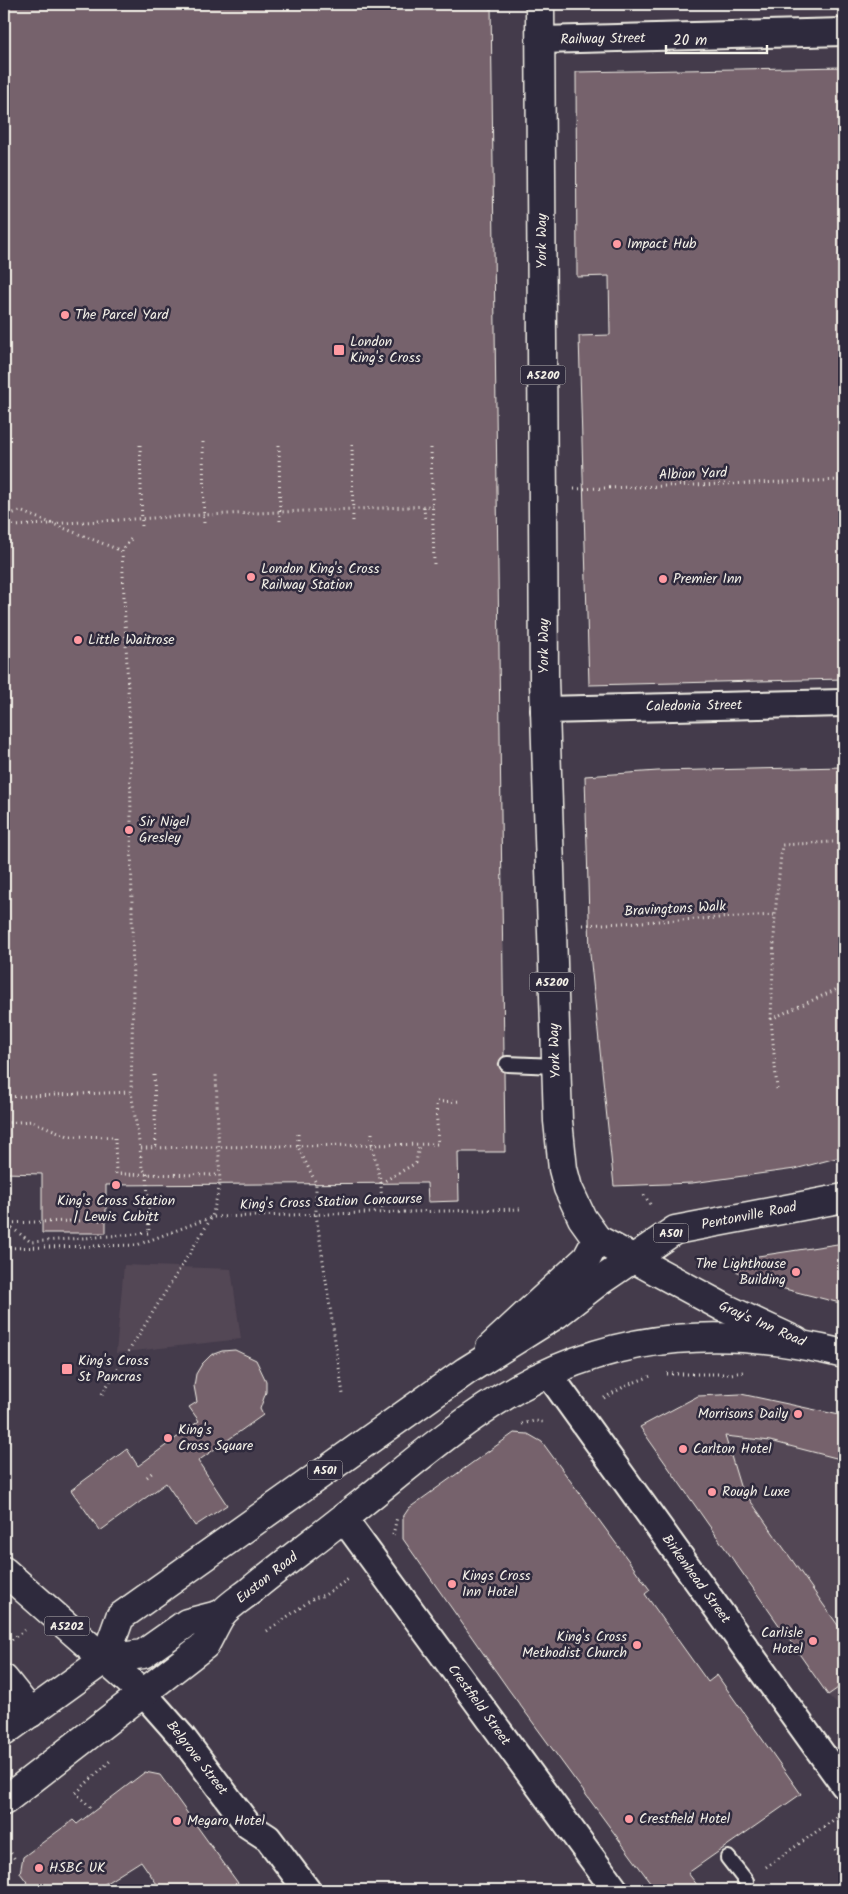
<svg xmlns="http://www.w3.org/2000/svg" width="848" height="1894" font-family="Kalam,sans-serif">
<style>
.built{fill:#534755}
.building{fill:#76626c;stroke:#f4f1e8}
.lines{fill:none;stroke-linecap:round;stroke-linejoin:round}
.service-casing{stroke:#f4f1e8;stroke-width:18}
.minor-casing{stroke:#f4f1e8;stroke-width:30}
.primary-casing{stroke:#f4f1e8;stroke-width:31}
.trunk-casing{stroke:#f4f1e8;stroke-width:31}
.path{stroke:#f4f1e8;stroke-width:3;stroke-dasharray:1 4;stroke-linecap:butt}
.service{stroke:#2f2a3d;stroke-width:14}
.minor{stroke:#2f2a3d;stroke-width:26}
.primary{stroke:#2f2a3d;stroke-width:28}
.trunk{stroke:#2f2a3d;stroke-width:28}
.path-bridge{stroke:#f4f1e8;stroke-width:3;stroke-dasharray:1 4;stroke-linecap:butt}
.poi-dot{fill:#ff9aa2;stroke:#2f2a3d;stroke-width:2}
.labels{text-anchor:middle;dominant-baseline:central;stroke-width:5;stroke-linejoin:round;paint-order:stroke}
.shield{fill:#2f2a3d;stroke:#b9b5b5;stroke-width:1}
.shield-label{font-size:12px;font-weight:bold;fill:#f4f1e8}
.street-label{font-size:14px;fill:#f4f1e8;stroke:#2f2a3d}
.poi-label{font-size:14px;fill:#f4f1e8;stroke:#2f2a3d;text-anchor:start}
</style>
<rect width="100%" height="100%" fill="#443b4b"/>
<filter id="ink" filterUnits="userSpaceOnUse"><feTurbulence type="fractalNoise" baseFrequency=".02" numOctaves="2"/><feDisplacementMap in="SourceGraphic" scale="10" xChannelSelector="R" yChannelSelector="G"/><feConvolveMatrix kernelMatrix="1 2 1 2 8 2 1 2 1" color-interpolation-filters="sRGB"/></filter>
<g filter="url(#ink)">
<g class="built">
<polygon points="124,1265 231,1269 241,1339 116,1353"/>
<polygon points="749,1396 844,1416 844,1711 828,1695 640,1427 691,1400"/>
</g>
<g class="building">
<polygon points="4,4 491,4 504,1056 498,1064 504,1072 505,1152 458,1152 459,1201 428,1202 427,1183 106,1185 106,1233 42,1233 42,1174 4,1173"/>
<polygon points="844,67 844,679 589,685 579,336 610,335 609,276 577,277 576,72"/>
<polygon points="844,767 844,1156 795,1169 692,1183 614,1186 590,954 585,776 658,771"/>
<polygon points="844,1243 844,1304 757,1282 736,1271 758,1256"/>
<polygon points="235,1350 256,1360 266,1381 266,1392 260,1409 263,1415 198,1461 227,1505 195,1526 166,1483 100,1531 71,1490 127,1449 138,1466 199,1421 189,1407 197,1402 194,1386 196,1374 202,1364 211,1355 222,1351"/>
<polygon points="741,1394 844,1416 844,1460 770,1441 725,1436 740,1486 844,1634 844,1684 828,1695 640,1427 698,1396"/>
<polygon points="514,1433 528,1434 542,1442 650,1590 645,1594 708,1682 717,1675 801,1794 688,1873 701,1890 656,1890 509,1690 403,1539 403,1517 409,1508"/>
<polygon points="145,1772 160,1775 243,1890 161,1890 141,1861 95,1890 33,1890 20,1873 23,1857 73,1820 77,1824"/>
</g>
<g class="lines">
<defs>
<g id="service">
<polyline points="507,1064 556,1066"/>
<polyline points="728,1858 746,1881"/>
</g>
<g id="minor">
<polyline points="541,40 844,32"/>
<polyline points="544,710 844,703"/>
<polyline points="548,1373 844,1785"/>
<polyline points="343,1518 615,1890"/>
<polyline points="144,1694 182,1737 248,1825 268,1838 307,1890"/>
</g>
<g id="primary">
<polyline points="540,4 544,679 558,1121 563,1169 568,1188 582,1218 597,1239 723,1307 796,1341"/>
<polyline points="490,1348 587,1258 597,1239"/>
<polyline points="4,1571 144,1694"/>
<polyline points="105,1659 143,1654 187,1623 222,1614"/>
<polyline points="4,1679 31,1713"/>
</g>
<g id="trunk">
<polyline points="4,1732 105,1659 120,1617 466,1371 557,1314 597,1283 675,1230 844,1198"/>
<path d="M4,1801l201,-156c5,-9 10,-20 16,-30 7,-9 20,-17 29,-24 30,-25 62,-48 92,-72 58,-45 113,-95 176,-131 104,-58 213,-62 326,-34"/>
</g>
</defs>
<use href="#service" class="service-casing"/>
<use href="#minor" class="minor-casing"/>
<use href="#primary" class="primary-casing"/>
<use href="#trunk" class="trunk-casing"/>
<g class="path">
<polyline points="203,442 204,526"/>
<polyline points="140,445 142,528"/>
<polyline points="279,445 280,523"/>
<polyline points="352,445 353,522"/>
<polyline points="431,448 434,564"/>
<polyline points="574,489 844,480"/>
<polyline points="424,507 425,520"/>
<polyline points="4,516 20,511 122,551 131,539"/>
<polyline points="122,551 130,734 133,997 131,1092 140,1148"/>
<polyline points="583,925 775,915"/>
<polyline points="771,1019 844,986"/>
<polyline points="154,1075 156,1148"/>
<polyline points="777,1089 771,1019 775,915 782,845 833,842"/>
<polyline points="4,1097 131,1092"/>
<polyline points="4,1123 32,1121 68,1136 115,1137 116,1174 220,1175"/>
<polyline points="372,1133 372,1146 381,1183 382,1212"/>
<polyline points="298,1134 298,1147 316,1183 316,1214 343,1394"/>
<polyline points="381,1183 416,1163 419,1145"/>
<polyline points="644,1195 652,1207"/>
<polyline points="4,1222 31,1242 149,1233 147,1174 142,1168 140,1148 438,1144 436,1102 462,1101"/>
<polyline points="4,1223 106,1220"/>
<polyline points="4,1248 137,1245 212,1217 522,1209"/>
<polyline points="706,1256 715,1261"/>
<polyline points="667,1374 731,1374 743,1372"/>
<polyline points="102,1394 212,1217 220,1185 216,1074"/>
<polyline points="604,1398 627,1385 651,1376"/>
<polyline points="522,1424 534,1421 546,1422"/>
<polyline points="147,1477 154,1471"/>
<polyline points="393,1535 397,1517"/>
<polyline points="267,1631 314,1598 325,1595 350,1578"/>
<polyline points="4,1646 24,1630"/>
<polyline points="90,1807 76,1793 111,1760"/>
<polyline points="835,1849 844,1863"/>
<polyline points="11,1853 16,1861"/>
<polyline points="766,1867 839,1816"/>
</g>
<use href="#service" class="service"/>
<use href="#minor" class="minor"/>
<use href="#primary" class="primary"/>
<use href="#trunk" class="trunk"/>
<polyline class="path-bridge" points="13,526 204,515 433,506"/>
</g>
</g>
<g class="poi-dot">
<circle cx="617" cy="244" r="5"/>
<circle cx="65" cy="315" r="5"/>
<rect x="333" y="344" width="12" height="12" rx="2.5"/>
<circle cx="251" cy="577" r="5"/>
<circle cx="663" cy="579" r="5"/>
<circle cx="78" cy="640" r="5"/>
<circle cx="129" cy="830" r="5"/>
<circle cx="116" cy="1185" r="5"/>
<circle cx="796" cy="1272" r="5"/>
<rect x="61" y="1363" width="12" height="12" rx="2.5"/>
<circle cx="798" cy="1414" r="5"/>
<circle cx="168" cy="1438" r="5"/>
<circle cx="683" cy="1449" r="5"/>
<circle cx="712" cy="1492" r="5"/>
<circle cx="452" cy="1584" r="5"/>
<circle cx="813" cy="1641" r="5"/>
<circle cx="637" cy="1645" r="5"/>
<circle cx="629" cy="1819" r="5"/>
<circle cx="177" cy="1821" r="5"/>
<circle cx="39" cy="1868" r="5"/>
</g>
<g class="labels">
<g class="shield">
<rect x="520.5" y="365.5" width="45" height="19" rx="4"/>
<rect x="529.5" y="972.5" width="45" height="19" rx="4"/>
<rect x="653.5" y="1223.5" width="35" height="19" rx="4"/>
<rect x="307.5" y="1460.5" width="35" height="19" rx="4"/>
<rect x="44.5" y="1616.5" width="45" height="19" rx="4"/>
</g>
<g class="shield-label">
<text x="543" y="375">A5200</text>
<text x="552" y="982">A5200</text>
<text x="671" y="1233">A501</text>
<text x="325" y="1470">A501</text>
<text x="67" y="1626">A5202</text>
</g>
<g class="street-label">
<text transform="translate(603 39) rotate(-1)">Railway Street</text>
<text transform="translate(542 241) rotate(-90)">York Way</text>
<text transform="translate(693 474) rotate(-2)">Albion Yard</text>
<text transform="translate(544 646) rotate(-90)">York Way</text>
<text transform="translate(694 706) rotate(-1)">Caledonia Street</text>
<text transform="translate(675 909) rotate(-3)">Bravingtons Walk</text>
<text transform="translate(555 1051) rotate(-92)">York Way</text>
<text transform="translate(331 1202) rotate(-2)">King's Cross Station Concourse</text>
<text transform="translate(749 1216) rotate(-11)">Pentonville Road</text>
<text transform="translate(762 1324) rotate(24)">Gray's Inn Road</text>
<text transform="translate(267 1578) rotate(-38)">Euston Road</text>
<text transform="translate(696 1579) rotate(54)">Birkenhead Street</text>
<text transform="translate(479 1705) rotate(54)">Crestfield Street</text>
<text transform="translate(197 1758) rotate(52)">Belgrove Street</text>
</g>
<g class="poi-label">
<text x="627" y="244">Impact Hub</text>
<text x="75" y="315">The Parcel Yard</text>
<text x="350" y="342">London<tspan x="350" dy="16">King's Cross</tspan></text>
<text x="261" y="569">London King's Cross<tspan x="261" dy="16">Railway Station</tspan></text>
<text x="673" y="579">Premier Inn</text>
<text x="88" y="640">Little Waitrose</text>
<text x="139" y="822">Sir Nigel<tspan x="139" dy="16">Gresley</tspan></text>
<text x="116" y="1201" text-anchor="middle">King's Cross Station<tspan x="116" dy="16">| Lewis Cubitt</tspan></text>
<text x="786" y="1264" text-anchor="end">The Lighthouse<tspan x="786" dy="16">Building</tspan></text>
<text x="78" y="1361">King's Cross<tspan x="78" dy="16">St Pancras</tspan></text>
<text x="788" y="1414" text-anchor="end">Morrisons Daily</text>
<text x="178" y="1430">King's<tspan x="178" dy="16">Cross Square</tspan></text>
<text x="693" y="1449">Carlton Hotel</text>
<text x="722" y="1492">Rough Luxe</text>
<text x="462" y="1576">Kings Cross<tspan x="462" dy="16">Inn Hotel</tspan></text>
<text x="803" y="1633" text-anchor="end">Carlisle<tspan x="803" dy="16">Hotel</tspan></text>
<text x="627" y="1637" text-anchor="end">King's Cross<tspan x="627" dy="16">Methodist Church</tspan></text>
<text x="639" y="1819">Crestfield Hotel</text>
<text x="187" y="1821">Megaro Hotel</text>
<text x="49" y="1868">HSBC UK</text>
</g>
</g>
<rect width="848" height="1894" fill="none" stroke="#2f2a3d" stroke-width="20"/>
<rect x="10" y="10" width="828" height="1874" fill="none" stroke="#f4f1e8" stroke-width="2" filter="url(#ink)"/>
<path d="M666 45v8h101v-8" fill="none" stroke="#f4f1e8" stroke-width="2.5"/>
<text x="673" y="45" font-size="15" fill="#f4f1e8" stroke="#2f2a3d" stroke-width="4" paint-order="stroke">20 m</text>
</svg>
